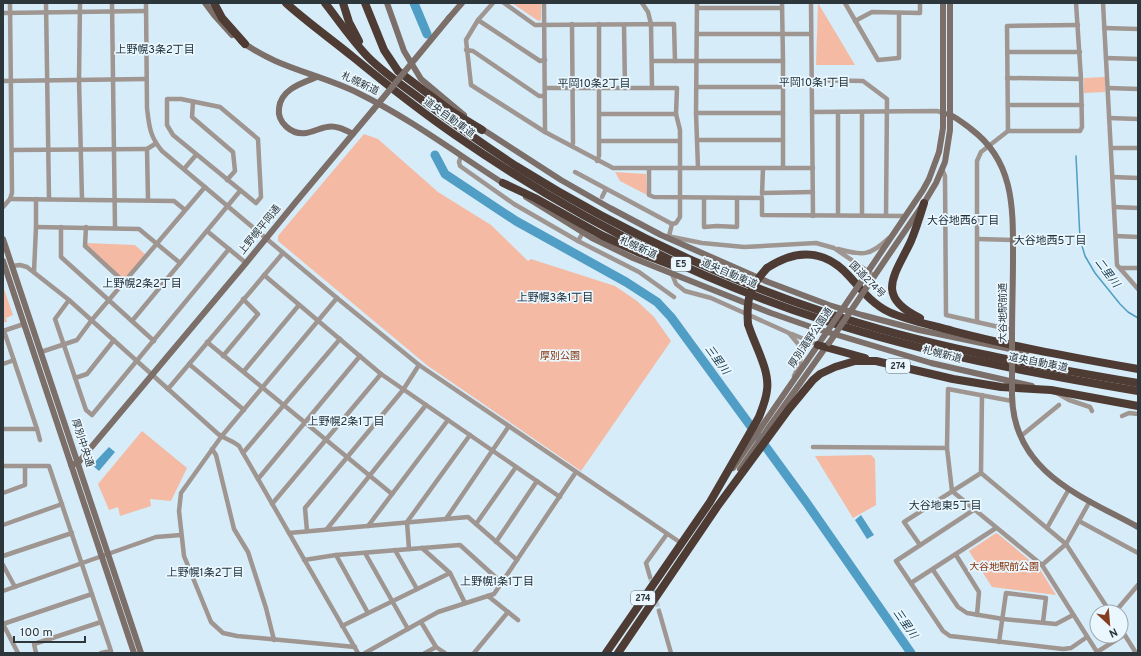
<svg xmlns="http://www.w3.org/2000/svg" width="1141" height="656" font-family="Overpass,'Noto Sans JP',sans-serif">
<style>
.green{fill:#f4baa4}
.water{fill:#509dc5}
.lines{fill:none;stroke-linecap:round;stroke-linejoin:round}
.stream{stroke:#509dc5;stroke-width:1.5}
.river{stroke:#509dc5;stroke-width:9}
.street-tunnel{stroke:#b4c8d2;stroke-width:4.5;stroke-dasharray:4.5 2;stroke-linecap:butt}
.street{stroke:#9f9591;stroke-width:4.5}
.secondary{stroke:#7c6e68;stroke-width:6}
.highway{stroke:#4d3b34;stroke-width:8}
.secondary-bridge{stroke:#7c6e68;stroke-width:6}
.highway-bridge{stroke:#4d3b34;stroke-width:8}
.labels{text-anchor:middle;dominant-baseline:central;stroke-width:3.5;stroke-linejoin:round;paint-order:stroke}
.shield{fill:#eaf7ff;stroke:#667076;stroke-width:1}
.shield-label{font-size:9px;font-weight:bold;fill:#2d363b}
.street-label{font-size:10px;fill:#2d363b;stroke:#eaf7ff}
.park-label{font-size:10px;fill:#873207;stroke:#eaf7ff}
.neighbourhood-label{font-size:11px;fill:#20323b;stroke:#eaf7ff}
.water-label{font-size:11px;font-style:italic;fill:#133648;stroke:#eaf7ff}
</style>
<rect width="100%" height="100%" fill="#d6ecf8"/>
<g class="green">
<polygon points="512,3 541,3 541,19 540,21 537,20"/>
<polygon points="818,3 855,65 816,65"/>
<polygon points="1105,77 1105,92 1084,93 1084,78"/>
<polygon points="364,134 378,139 438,192 491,225 528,261 531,259 615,286 637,301 654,317 671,341 581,471 428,366 278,241 278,236"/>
<polygon points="615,172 646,174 647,195 620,181"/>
<polygon points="85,243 135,245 147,256 124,282 85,246"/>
<polygon points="3,286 13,315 6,318 7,322 3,322"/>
<polygon points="142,431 187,468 171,501 150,499 151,506 120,516 118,507 109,510 98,484"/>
<polygon points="871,455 875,459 876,505 853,518 815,456"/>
<polygon points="996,533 998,534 1039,568 1056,595 992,587 969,551"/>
</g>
<g class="water">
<polygon points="109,447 115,452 99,471 92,465"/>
<polygon points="861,515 874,535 867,539 855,520"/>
</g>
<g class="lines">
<polyline class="stream" points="1076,156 1080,239 1085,256 1095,273 1120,304 1128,312 1138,318"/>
<g class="river">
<polyline points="414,3 427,34"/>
<polyline points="435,155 445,174 516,221 626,282 657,302 671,317 806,502 911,653"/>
</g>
<polyline class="street-tunnel" points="650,577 659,611"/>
<g class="street">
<polyline points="46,3 49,199"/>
<polyline points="80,3 79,80 82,199"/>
<polyline points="112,3 115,228"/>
<path d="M146,3l1,105c2,18 3,29 15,43l175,147 82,67 262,178"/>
<polyline points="493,3 478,20 466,40 471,85 545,132"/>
<polyline points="504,3 535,25 674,24 675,61"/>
<polyline points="544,3 545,132 613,168 813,168"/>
<polyline points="642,3 648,12 651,24 652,88"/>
<polyline points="697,3 696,113 698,168"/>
<polyline points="782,3 783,61 783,168"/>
<polyline points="811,3 813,216"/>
<polyline points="845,3 878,60 899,58 899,13"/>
<polyline points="1103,3 1117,265 1138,289"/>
<polyline points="697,8 782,8"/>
<polyline points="3,13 146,11"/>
<polyline points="478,20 540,61 545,60"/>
<polyline points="855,21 872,12 920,13 920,3"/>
<polyline points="624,25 625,88"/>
<polyline points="1104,28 1138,29"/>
<polyline points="697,34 811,34"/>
<polyline points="466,50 473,51 539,96 544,96"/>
<polyline points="1008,52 1080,52"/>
<polyline points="1106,58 1138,59"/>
<polyline points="652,61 783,61"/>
<polyline points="1007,78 1081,79"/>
<polyline points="812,80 863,81 887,99 886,215"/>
<polyline points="3,81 146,79"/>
<polyline points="697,87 783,87"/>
<polyline points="545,88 677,88 676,114 680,130 680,217 676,223 672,224 669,236"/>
<polyline points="1108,88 1138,89"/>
<polygon points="167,99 181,99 220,107 258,139 261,197 256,203 173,135 167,125"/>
<polyline points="193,102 192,117 233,152 235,171 227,180"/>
<polyline points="1008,105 1082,105"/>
<polyline points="812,112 937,111 944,113"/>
<polyline points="838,112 838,215"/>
<polyline points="862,112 862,215"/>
<polyline points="696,113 783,113"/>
<polyline points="599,114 676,114"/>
<polyline points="1109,118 1138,119"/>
<polyline points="1008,131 1007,26 1078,25"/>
<polyline points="697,140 783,140"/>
<polyline points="599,141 680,141"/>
<polyline points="572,146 573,143 572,24"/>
<polyline points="1111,148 1138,148"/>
<polyline points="12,150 147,149"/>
<polyline points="461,156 459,162 460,166 514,204 578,241 582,234"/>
<polyline points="597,161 599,156 599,24"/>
<polyline points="184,169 196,155"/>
<polyline points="649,169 649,195 654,197 762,198 762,215 906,216"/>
<polyline points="942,169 945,176 946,315 1012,330"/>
<polyline points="575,172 672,224"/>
<polyline points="1113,177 1138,178"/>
<polyline points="763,193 813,192"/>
<polyline points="762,194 763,168"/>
<polyline points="602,197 606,189"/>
<polyline points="704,198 704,227 717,226 737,227 737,198"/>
<polyline points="10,199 174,201 185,210"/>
<polyline points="148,200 147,149 155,144"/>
<polyline points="3,207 10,199 12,193 10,3"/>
<polyline points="1114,207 1138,208"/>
<polyline points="36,227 139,229 180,263"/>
<polyline points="61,227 61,257 154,341"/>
<polyline points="86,227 85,246 124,282"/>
<polyline points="207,231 246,263"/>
<polyline points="667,236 702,243 744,247 816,243 834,248 875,276"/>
<polyline points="1116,236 1138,237"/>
<polyline points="978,239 1013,240"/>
<polyline points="578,241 639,272 674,297"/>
<path d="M838,249c25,7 32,7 51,-11"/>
<path d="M12,266l8,-1 7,2 42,33 148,133c7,6 15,7 22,13l119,207"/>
<polyline points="1120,268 1138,268"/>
<polyline points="34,272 36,227 36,199"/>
<polyline points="672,274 676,284 685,291 711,298 789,333 799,345 801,354 800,363 794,376"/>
<polyline points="264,275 381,374 560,497"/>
<polyline points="337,298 221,437 181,493 179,511 184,556 211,622 223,633 237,636 355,647"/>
<polyline points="69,300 55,319 86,410 92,415 229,249"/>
<polyline points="132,321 240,191"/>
<polyline points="977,322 977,161 981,152 1008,131 1080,131 1082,127 1081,79 1076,3"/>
<polyline points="3,331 24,324"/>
<polyline points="792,334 818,345"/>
<polyline points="207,342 392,494"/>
<polyline points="41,352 77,340 91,321 205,187"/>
<polyline points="223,356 258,314 243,299"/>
<polyline points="3,364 14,360"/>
<polyline points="189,364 244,410"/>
<polyline points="244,371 299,305"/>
<polyline points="75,378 87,374 114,340"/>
<polyline points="168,389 283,253"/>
<polyline points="1057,393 1069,400 1090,407 1092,411"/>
<polyline points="982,395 981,473 1066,544 1110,612"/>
<polyline points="1012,401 948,389 947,448 952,491 1042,565 1097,652 1124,635"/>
<polyline points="1122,416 1129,413 1138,414"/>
<polyline points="3,429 37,429 4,331"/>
<polyline points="37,429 40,440"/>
<polyline points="1021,436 1059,405"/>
<polyline points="813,447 947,448"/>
<polyline points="212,449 216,455 234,529 248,552 266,608 274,640"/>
<polyline points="243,453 340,339"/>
<polyline points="3,466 49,466 111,651 101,653"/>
<polyline points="258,479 360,356"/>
<polyline points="3,493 25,485 25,467"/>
<polyline points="272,504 381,374"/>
<polyline points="975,509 896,561 943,631 950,636 1063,649 1071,648 1087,637"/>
<polyline points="446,519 509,426"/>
<polyline points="1079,521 1138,553"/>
<polyline points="476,524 516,467"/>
<polyline points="3,525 62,504"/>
<polyline points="368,526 448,420"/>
<polyline points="1047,528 1069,489"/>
<polyline points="327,529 426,405"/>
<polyline points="307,531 305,508 403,390 419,365"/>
<polyline points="289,533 468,517 517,560"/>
<polyline points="496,542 537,481"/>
<polyline points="920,545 904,522 981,473"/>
<polyline points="422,548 450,573 465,603"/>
<polyline points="409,549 407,522 470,435"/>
<polyline points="395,550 417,589"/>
<polyline points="365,553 408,629"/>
<polyline points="336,555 368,613"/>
<polyline points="956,555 979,592 977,615"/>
<polyline points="3,556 72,533"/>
<polyline points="304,560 336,555 460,545 502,583"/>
<polyline points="3,565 15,587"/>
<polyline points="1042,565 1066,544 1090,501"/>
<polyline points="933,570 958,607 967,613 1003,619 1056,624 1073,615"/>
<polyline points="650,577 646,563 667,534"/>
<polyline points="911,583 996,528"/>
<polyline points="3,591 156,537 181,535"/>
<polyline points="488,596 518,620"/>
<polyline points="659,611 671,653"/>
<polyline points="1115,612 1138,585"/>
<polyline points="421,622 436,647 445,653"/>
<polyline points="3,624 92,594"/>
<polyline points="3,624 18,653"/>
<polyline points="342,626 450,573"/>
<polyline points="1121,629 1136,653"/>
<polyline points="999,642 1006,593 1046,598 1043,622"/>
<polyline points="36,653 34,644 101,622"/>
<polyline points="365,653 438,612 494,594 576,472"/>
<polyline points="425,653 436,647"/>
<polyline points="474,653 508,612"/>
</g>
<g class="secondary">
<polyline points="205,3 214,15 232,35"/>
<polyline points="387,3 404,51 421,79 464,115"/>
<polyline points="449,18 462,3"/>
<path d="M241,41c35,27 79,33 117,52 53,26 99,61 148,92"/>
<path d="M317,77c-15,6 -36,12 -38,31 -2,15 13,27 27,25 7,-1 14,-5 21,-6 9,-2 18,3 26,7"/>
<path d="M948,114c8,3 15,9 23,15 44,33 42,80 42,130 0,26 -1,52 -1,77"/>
<polyline points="479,127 561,180 610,208 661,235 768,282 829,305 862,315 919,330 1015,350 1027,351"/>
<polyline points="526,197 592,238 633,258 771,313 814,328 931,363 1032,386"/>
<polyline points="3,239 141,653"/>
<polyline points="3,261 134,653"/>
<polyline points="865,276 923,190 929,179 939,152 943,128 943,3"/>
<polyline points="871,281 924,203 936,183 945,162 950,130 950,3"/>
<path d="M1012,395c1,77 69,101 126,132"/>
<polyline points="71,465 78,463 246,263 295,203 373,110"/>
<polyline points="733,468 820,342"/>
<polyline points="740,469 769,427 828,344"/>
</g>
<g class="highway">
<polyline points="214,3 222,18 245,44"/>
<path d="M286,3c21,19 45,36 67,54 33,27 67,54 102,78 114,79 239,144 371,186 102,33 207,52 312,70"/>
<path d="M325,3c14,18 27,37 43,54 16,16 35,29 54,43 31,23 62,45 94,66 96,60 200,110 308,146 102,34 208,53 314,71"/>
<polyline points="343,3 349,22 359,41"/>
<polyline points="365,3 384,50 398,71 451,111 482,130"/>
<polyline points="503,183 535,198 603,236 640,253 674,266"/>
<path d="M767,268c29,-19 58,-19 82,8 12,13 23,28 40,36 20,9 43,13 64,19 61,16 123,27 185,38"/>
<path d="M920,318c-46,-22 -25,-43 -9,-77 5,-12 9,-25 13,-38"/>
<polyline points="818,345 865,358"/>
<path d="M606,653l104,-151 49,-85c3,-8 7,-17 8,-27 3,-20 -13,-46 -19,-66"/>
<polyline points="618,653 717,507 789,409 813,380 820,374 835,367 855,361 876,361 953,379 1001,387 1051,390 1138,406"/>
</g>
<g class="secondary-bridge">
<polyline points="373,110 449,18"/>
<polyline points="1012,336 1012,395"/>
<polyline points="822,339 865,276"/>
<polyline points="829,343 871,281"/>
</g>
<path class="highway-bridge" d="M748,324c-2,-26 2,-37 19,-56"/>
</g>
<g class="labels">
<g class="shield">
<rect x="671" y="257" width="20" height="14" rx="3"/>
<rect x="886" y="359" width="24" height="14" rx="3"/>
<rect x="631" y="591" width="24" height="14" rx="3"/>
</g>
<g class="shield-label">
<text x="681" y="264">E5</text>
<text x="898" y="366">274</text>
<text x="643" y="598">274</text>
</g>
<g class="street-label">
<text transform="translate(360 84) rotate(25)">札幌新道</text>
<text transform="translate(449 118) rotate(36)">道央自動車道</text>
<text transform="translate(260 230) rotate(-51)">上野幌平岡通</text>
<text transform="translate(638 248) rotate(24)">札幌新道</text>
<text transform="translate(729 274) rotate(23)">道央自動車道</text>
<text transform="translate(867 280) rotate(45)">国道274号</text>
<text transform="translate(1003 313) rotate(-90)">大谷地駅前通</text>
<text transform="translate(811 338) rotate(-56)">厚別滝野公園通</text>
<text transform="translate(942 355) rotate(14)">札幌新道</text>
<text transform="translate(1038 363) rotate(11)">道央自動車道</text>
<text transform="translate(82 443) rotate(72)">厚別中央通</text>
</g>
<g class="park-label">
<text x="560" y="356">厚別公園</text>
<text x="1004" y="567">大谷地駅前公園</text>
</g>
<g class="neighbourhood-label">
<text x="155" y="50">上野幌3条2丁目</text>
<text x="814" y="83">平岡10条1丁目</text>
<text x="594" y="84">平岡10条2丁目</text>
<text x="963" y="221">大谷地西6丁目</text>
<text x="1050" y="241">大谷地西5丁目</text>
<text x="142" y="284">上野幌2条2丁目</text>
<text x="555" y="298">上野幌3条1丁目</text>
<text x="346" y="422">上野幌2条1丁目</text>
<text x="945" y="506">大谷地東5丁目</text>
<text x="205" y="573">上野幌1条2丁目</text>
<text x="497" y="582">上野幌1条1丁目</text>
</g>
<g class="water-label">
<text transform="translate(1107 273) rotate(53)">二里川</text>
<text transform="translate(717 360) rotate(54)">三里川</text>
<text transform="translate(905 624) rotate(55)">三里川</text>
</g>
</g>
<rect width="1141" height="656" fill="none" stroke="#2d363b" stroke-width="8"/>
<g transform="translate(1109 624) rotate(154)"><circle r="19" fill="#eaf7ff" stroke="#9eaab1"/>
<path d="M0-3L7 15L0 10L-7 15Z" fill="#853d1f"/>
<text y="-6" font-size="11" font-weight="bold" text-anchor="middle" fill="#2d363b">N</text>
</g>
<path d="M14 636v6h71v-6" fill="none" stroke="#2d363b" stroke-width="2"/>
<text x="20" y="636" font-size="12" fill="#2d363b" stroke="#eaf7ff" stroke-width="3" paint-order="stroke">100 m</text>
</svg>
